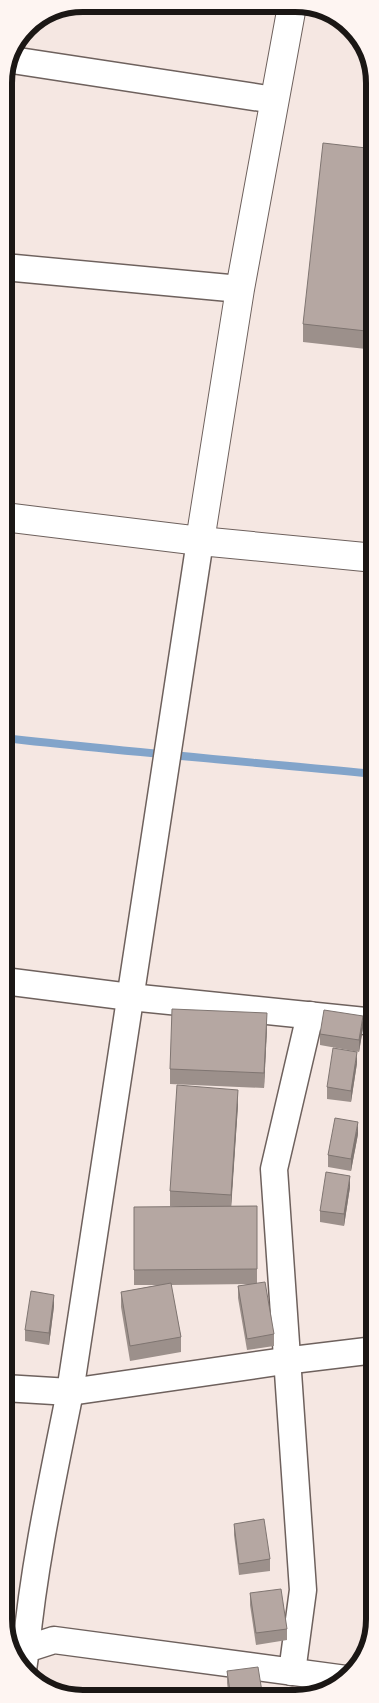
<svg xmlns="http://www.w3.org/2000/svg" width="379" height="1703" font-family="Signika,sans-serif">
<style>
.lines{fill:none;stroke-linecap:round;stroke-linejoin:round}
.stream{stroke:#82a4ca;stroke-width:8}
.minor-casing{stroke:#6e615d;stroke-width:29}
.tertiary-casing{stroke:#6e615d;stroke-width:30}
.minor{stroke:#fff;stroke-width:26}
.tertiary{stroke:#fff;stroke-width:28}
.wall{fill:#9c908b}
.shaded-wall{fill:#7f7571}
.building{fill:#b5a7a2;stroke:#7f7571}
.rim{fill:none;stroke:#1b1715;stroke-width:6}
</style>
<rect width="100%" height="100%" fill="#f5e7e2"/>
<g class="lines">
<path class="stream" d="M4,738c123,14 247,24 371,36"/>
<defs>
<g id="minor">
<polyline points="12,60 274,100"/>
<polyline points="4,267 240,289"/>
<polyline points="4,981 130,997 375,1022"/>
<polyline points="4,1388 70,1392 284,1361 375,1350"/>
<path d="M14,1650l12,-1c8,-86 27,-172 44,-257l130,-851"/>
<polyline points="23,1670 26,1649 54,1640 346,1679"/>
<polyline points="292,1672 303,1590 274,1169 310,1015"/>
</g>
<g id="tertiary">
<polyline points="4,517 200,541 375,558"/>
<polyline points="200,541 240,289 292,6"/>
</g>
</defs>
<use href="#minor" class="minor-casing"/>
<use href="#tertiary" class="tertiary-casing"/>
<use href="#minor" class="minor"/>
<use href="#tertiary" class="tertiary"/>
</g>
<g class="wall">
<polygon points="375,73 375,112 366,110 366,93"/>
<polygon points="375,149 375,350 303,342 303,324"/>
<polygon points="267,1028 264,1088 170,1084 170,1069"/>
<polygon points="363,1028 359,1052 320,1045 320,1034"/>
<polygon points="357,1063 351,1102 327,1099 327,1087"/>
<polygon points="238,1105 231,1206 257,1206 257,1283 274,1334 274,1346 247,1350 238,1298 238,1286 249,1284 171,1285 181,1337 181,1352 130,1361 121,1307 121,1292 158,1285 134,1285 134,1207 181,1207 170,1206 170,1191"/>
<polygon points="358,1134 351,1171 328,1167 328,1155"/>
<polygon points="350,1187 344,1226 320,1222 320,1211"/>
<polygon points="54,1306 49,1345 25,1341 25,1330"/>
<polygon points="234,1524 270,1559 270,1571 239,1575 234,1535"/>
<polygon points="250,1593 287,1629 287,1640 256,1645 250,1605"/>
<polygon points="227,1671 263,1698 229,1698 227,1683"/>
</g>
<g class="shaded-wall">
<polygon points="267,1013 267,1028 264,1088 264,1073"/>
<polygon points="363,1016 363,1028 359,1052 359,1040"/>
<polygon points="357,1052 357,1063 351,1102 351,1091"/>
<polygon points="238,1090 238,1105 231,1210 231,1195"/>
<polygon points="358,1122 358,1134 351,1171 351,1159"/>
<polygon points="350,1176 350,1187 344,1226 344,1214"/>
<polygon points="54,1295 54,1306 49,1345 49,1333"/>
</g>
<g class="building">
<polygon points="372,67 375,73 375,95 366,93"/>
<polygon points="323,143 375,149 375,332 303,324"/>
<polygon points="172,1009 267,1013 264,1073 170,1069"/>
<polygon points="324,1010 363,1016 359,1040 320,1034"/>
<polygon points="333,1048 357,1052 351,1091 327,1087"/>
<polygon points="177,1085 238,1090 231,1195 170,1191"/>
<polygon points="335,1118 358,1122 351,1159 328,1155"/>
<polygon points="326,1172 350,1176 344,1214 320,1211"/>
<polygon points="257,1206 257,1269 134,1270 134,1207"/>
<polygon points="265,1282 274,1334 247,1339 238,1286"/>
<polygon points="171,1283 181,1337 130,1346 121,1292"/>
<polygon points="31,1291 54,1295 49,1333 25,1330"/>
<polygon points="264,1519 270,1559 239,1564 234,1524"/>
<polygon points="281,1589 287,1629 256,1633 250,1593"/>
<polygon points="258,1667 263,1698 231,1698 227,1671"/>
<polygon points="146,1691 147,1698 116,1698 115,1695"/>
</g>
<path d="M0 0H379V1703H0ZM83 12H295A71 71 0 0 1 366 83V1619A71 71 0 0 1 295 1690H83A71 71 0 0 1 12 1619V83A71 71 0 0 1 83 12Z" fill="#fef5f2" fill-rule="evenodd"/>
<path class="rim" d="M83 12H295A71 71 0 0 1 366 83V1619A71 71 0 0 1 295 1690H83A71 71 0 0 1 12 1619V83A71 71 0 0 1 83 12Z"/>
</svg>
